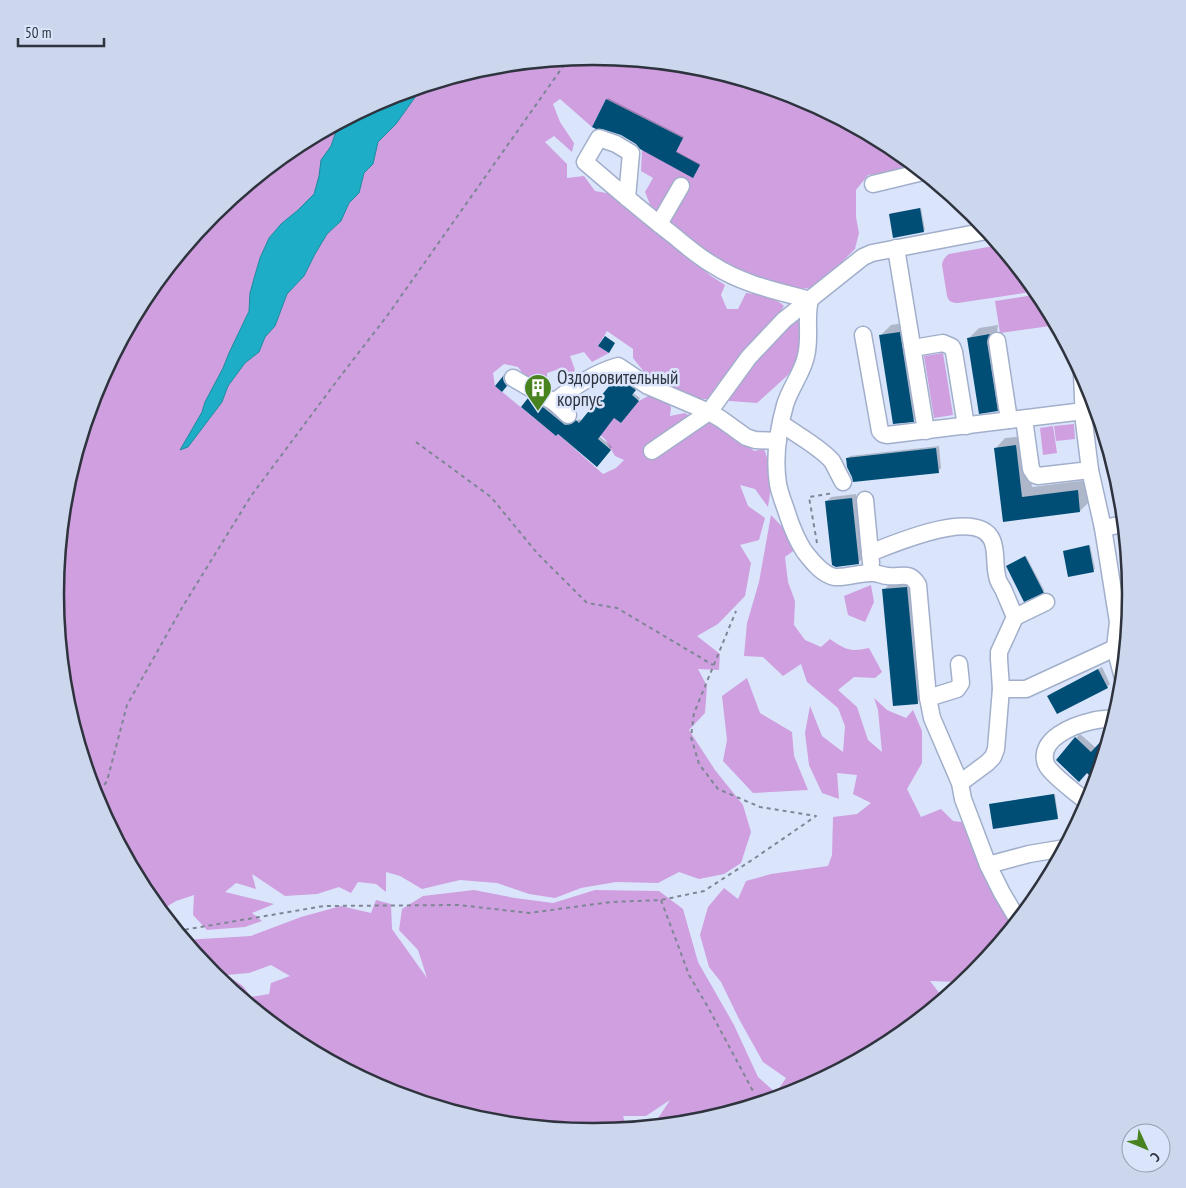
<svg xmlns="http://www.w3.org/2000/svg" width="1186" height="1188" font-family="'PT Sans Narrow',sans-serif">
<style>
.green{fill:#cf9fdf;fill-rule:evenodd}
.water{fill:#1dadc6;stroke:#22889d}
.shadow{fill:#0003}
.building{fill:#004e75}
.lines{fill:none;stroke-linecap:round;stroke-linejoin:round}
.minor-casing{stroke:#a2afcb;stroke-width:19}
.path{stroke:#7e8696;stroke-width:2;stroke-dasharray:4 4;stroke-linecap:butt}
.minor{stroke:#fff;stroke-width:16}
.labels{text-anchor:middle;dominant-baseline:central;stroke-width:5;stroke-linejoin:round;paint-order:stroke}
.poi-label{font-size:19px;fill:#2e333e;stroke:#dae5fc;text-anchor:start}
.rim{fill:none;stroke:#2e333e;stroke-width:2.5}
</style>
<rect width="100%" height="100%" fill="#dae5fc"/>
<g class="green">
<path d="M593,56l105,10 101,31 92,49 1,9 15,4 12,10 -51,6 -12,15v27l3,16 -4,16 -30,30 -13,9 -14,1 -33,-9 -26,-10 -34,-18 -34,-25 -20,-20 -6,-15 8,-14 -12,-7 1,-21 30,10 11,-22 -77,-39 -14,28 -32,-28 -7,5 7,18 14,21 -2,9 -18,-16 -9,6 22,22v14l17,-2 11,15 17,3 99,82 14,9 -4,10 6,14h11l8,-16c11,1 31,5 38,13l-9,14 23,-9 5,7 -2,37 -13,20 -31,28 -68,-5 -13,-7 -17,-12 -14,-6 -12,-15v-9l-26,-18 -9,15 11,7 -17,9 -8,-10 -14,4 5,14 -7,8 -9,-9 -12,4v9l-20,-3 -9,-12 -14,-3 -11,9 2,13 61,50 2,-2 45,40 13,-6 8,-8 -9,-4 -10,-17 -17,-14 18,3 8,-10 7,5 18,-22 11,-6 14,5 7,7 -1,9 15,-3 6,4 17,3 34,21 12,10 10,-2 9,25 -5,33 -13,-18 -15,-4 8,21 17,12 -6,22 -19,5 11,18 -6,33 -27,28 -21,12 23,18 -1,16 -21,-1 9,17 -2,27 -16,17 26,40 28,35 8,27 -10,31 -17,11 -25,5 -20,-7 -21,11 -42,-1 -35,6 -26,10 -26,-4 -32,-11 -37,-3 -38,9 -22,-13 -14,-4v20l-10,-8 -18,-2 -7,11 -12,-6 -22,7 -32,2 -33,-22 4,15 -20,-6 -11,9 49,12 -22,9 10,8 -17,6 -38,3 -14,-15 1,-20 -18,6 -16,10 -14,-18 -50,-93 -31,-101 -10,-105 10,-105 31,-101 50,-93 67,-82 81,-66 45,-24 -8,23 -9,14 -3,16 -5,18 -16,16 -17,14 -12,14 -9,20 -5,17 -5,18 -1,17 -20,43 -6,15 -18,34 -3,10 -21,37 7,-2 34,-45 6,-16 17,-23 14,-11 6,-15 10,-11 12,-32 17,-18 11,-22 12,-20 14,-13 8,-18 10,-10 5,-20 9,-10 5,-21 18,-18 27,-38 65,-20z"/>
<path d="M999,245l38,46 -79,12c-6,0 -9,-1 -11,-7l-5,-31c1,-6 3,-8 7,-11z"/>
<polygon points="1040,294 1048,310 1050,326 1000,333 995,301"/>
<polygon points="943,353 953,415 934,418 924,356"/>
<polygon points="1074,424 1075,439 1056,441 1054,426"/>
<polygon points="1053,426 1057,453 1043,455 1040,428"/>
<path d="M771,515l18,19 7,15 -11,8 3,25 7,19 -1,24 11,15 16,7 9,-8c16,11 20,13 39,9l13,24 -7,6 -21,-1 -16,13 19,17 11,33 14,12 -4,-42 -4,-12 13,12 19,8 7,-8 9,21v32l-15,26 14,28 20,-8 12,12 9,1c14,35 29,73 52,104l-41,49 -12,10 -4,-3 -27,-1 14,18 -52,42 -5,3 -3,-2 -15,10 1,1 -71,38 -101,31 -45,4 17,-26 -24,16h-23l4,13 -34,3 -105,-10 -101,-31 -93,-50 -82,-67 -28,-34 67,-4 50,-19 40,-11 30,7 5,-13 15,4 1,25 35,49 -9,-28 -19,-20 3,-21 21,-13 51,-6 41,8 38,5 42,-13 64,1 24,18 15,53 36,63 24,52 18,16 10,-15 -23,-16 -24,-43 -18,-37 -12,-15 -9,-32 8,-28 16,-19 14,11 8,-18 25,-7 57,-8 4,-11 1,-38 24,-3 14,-11 -18,-9 4,-19 -20,-2 2,26 -17,-6 -13,-28 -4,-32 5,-27 12,30 21,16 2,-26 -7,-18 -31,-26 -6,-18 -18,12 -20,-19 -19,-1 3,-33 12,-41zM271,965l19,11 -19,7 -2,11 -18,3 -8,-11 -17,-11 23,-2z"/>
<polygon points="871,585 874,602 865,622 848,615 844,596"/>
<polygon points="747,678 760,713 792,732 794,756 808,790 753,793 723,761 727,740 722,696"/>
</g>
<polygon class="water" points="423,86 396,124 378,142 373,164 364,173 359,193 349,203 341,221 327,234 315,254 304,276 287,294 275,326 265,337 259,352 245,363 228,386 222,402 188,447 180,450 202,412 205,402 223,368 229,353 249,311 250,293 255,275 260,258 269,238 281,224 298,210 314,194 319,176 321,160 331,146 339,123 387,97"/>
<g class="shadow">
<polygon points="608,98 684,137 676,151 700,164 693,175 622,134 593,126"/>
<polygon points="921,208 925,230 923,231 891,214 892,213"/>
<polygon points="910,322 924,410 914,420 880,336 891,325"/>
<polygon points="998,325 997,332 1007,400 997,410 968,339 979,328"/>
<polygon points="619,376 637,388 633,393 640,398 623,420 614,416 599,436 612,447 597,465 558,433 522,407 531,397 546,406 568,423 575,423 579,419 582,421 612,384 608,381"/>
<polygon points="1026,436 1032,487 1088,480 1090,501 1080,511 1004,520 995,449 1005,438"/>
<polygon points="939,446 941,468 938,471 847,459 850,456"/>
<polygon points="856,494 863,558 858,563 826,502 831,497"/>
<polygon points="1126,544 1130,580 1128,580 1125,545"/>
<polygon points="1090,545 1095,569 1093,570 1064,551"/>
<polygon points="1026,556 1044,590 1043,592 1008,566"/>
<polygon points="917,577 927,692 917,703 884,590 894,579"/>
<polygon points="1102,667 1110,684 1107,687 1049,696 1052,693"/>
<polygon points="1111,732 1099,769 1076,738 1080,734 1096,748"/>
<polygon points="1055,794 1058,817 1057,818 990,805 991,804"/>
</g>
<g class="building">
<polygon points="606,99 683,138 676,152 700,165 693,178 640,149 636,144 621,135 602,129 596,129 592,127"/>
<polygon points="920,208 924,232 893,238 889,214"/>
<polygon points="900,332 914,422 893,424 879,335"/>
<polygon points="990,334 988,338 987,342 998,411 979,414 967,338"/>
<polygon points="605,336 615,343 609,353 598,346"/>
<polygon points="504,375 503,378 504,382 507,386 502,392 495,386"/>
<polygon points="617,377 636,390 632,395 639,401 621,423 614,418 598,439 611,450 597,467 558,434 556,436 521,407 528,398 544,408 565,425 571,424 576,420 579,423 610,385 606,381"/>
<polygon points="1016,445 1022,497 1078,490 1080,512 1003,522 994,448"/>
<polygon points="936,448 939,473 853,482 852,477 847,467 846,458"/>
<polygon points="852,498 859,564 836,567 832,565 825,501"/>
<polygon points="1089,545 1094,572 1068,577 1063,551"/>
<polygon points="1025,556 1044,593 1024,602 1006,566"/>
<polygon points="907,587 918,704 893,706 882,589"/>
<polygon points="1098,669 1108,688 1057,714 1047,696"/>
<polygon points="1112,729 1099,770 1097,768 1090,776 1087,773 1079,782 1056,760 1075,737 1091,752"/>
<polygon points="1054,794 1058,819 993,829 989,804"/>
</g>
<g class="lines">
<defs>
<g id="minor">
<polyline points="873,184 923,172"/>
<path d="M627,198l4,-45 -15,-9 -17,-6 -14,24c29,25 58,50 88,73 13,11 26,22 40,30 29,19 64,26 97,35"/>
<polyline points="659,224 681,186"/>
<polyline points="896,248 926,431"/>
<path d="M810,300c-5,18 1,37 -4,56 -3,16 -16,32 -21,49 -7,25 -11,53 -7,79 2,11 7,22 10,32 4,12 9,24 16,35 7,9 18,24 31,26 13,1 26,-5 38,-4 5,0 10,3 15,3 13,2 21,-6 30,9l10,113 4,20 28,65 3,16 25,66 14,28 16,27"/>
<polyline points="863,335 880,431 883,434 887,435 1084,411"/>
<polyline points="997,341 1009,420"/>
<polyline points="913,348 943,343 952,347 954,352 966,426"/>
<polyline points="1082,373 1084,422 1090,470 1103,528 1118,622 1115,648 1123,678"/>
<polyline points="513,378 554,402 568,415"/>
<path d="M554,402c19,-15 40,-29 64,-36l30,20 61,26 12,7 25,18 9,3 23,1"/>
<polyline points="1024,419 1031,469 1035,475 1038,476 1090,470"/>
<path d="M782,424c15,11 38,23 50,37 4,7 7,14 11,21"/>
<polyline points="652,451 709,412 749,357 784,320 863,257 872,253 987,231"/>
<polyline points="865,500 871,563"/>
<polyline points="1103,528 1124,524"/>
<path d="M870,553c23,-9 107,-46 122,-13 5,11 2,24 5,35 0,5 3,9 6,14 4,9 8,19 12,28l-16,35v7l2,30 -5,60 -3,8 -6,6 -27,20"/>
<polyline points="1015,617 1046,602"/>
<polyline points="1001,689 1026,689 1115,648"/>
<polyline points="928,698 957,689 961,683 959,664"/>
<path d="M1088,803c-9,-8 -38,-29 -42,-39 -9,-25 28,-39 46,-43 7,-2 15,-2 23,-3"/>
<polyline points="988,865 1029,854 1065,848"/>
</g>
</defs>
<use href="#minor" class="minor-casing"/>
<g class="path">
<polyline points="416,442 491,497 537,553 587,603 617,608 713,665"/>
<polyline points="817,543 809,497 834,493"/>
<polyline points="95,798 107,781 127,705 183,606 251,496 336,382 387,316 569,58"/>
<polyline points="661,900 689,975 709,1009 753,1091"/>
<polyline points="177,931 324,906 459,905 529,913 611,902 661,900 704,891 752,860 816,816 760,807 718,789 699,764 691,737 694,713 736,611"/>
</g>
<use href="#minor" class="minor"/>
</g>
<defs>
<symbol id="building-pin" viewBox="-11 -11 22 30"><path d="M0 17L-7.5 6A9.5 9.5 0 1 1 7.5 6Z" fill="#488320" stroke="#dae5fc"/><path d="M-4-6H4V6H1V3H-1V6H-4ZM-2.5-4.3h1.7v1.8h-1.7ZM.8-4.3h1.7v1.8H.8ZM-2.5-1h1.7V.8h-1.7ZM.8-1h1.7V.8H.8Z" fill="#fff"/></symbol>
</defs>
<g fill-rule="evenodd">
<use href="#building-pin" x="522" y="372" width="32" height="43"/>
</g>
<g class="labels">
<g class="poi-label">
<text x="557" y="377">Оздоровительный<tspan x="557" dy="22">корпус</tspan></text>
</g>
</g>
<path d="M0 0H1186V1188H0ZM64 594a529 529 0 1 1 1058 0a529 529 0 1 1-1058 0Z" fill="#ccd7ed" fill-rule="evenodd"/>
<path class="rim" d="M64 594a529 529 0 1 1 1058 0a529 529 0 1 1-1058 0Z"/>
<g transform="translate(1146 1148) rotate(134)"><circle r="24" fill="#dae5fc" stroke="#959eb0"/>
<path d="M0-4L9 19L0 12L-9 19Z" fill="#488320"/>
<text y="-8" font-size="14" font-weight="bold" text-anchor="middle" fill="#2e333e">С</text>
</g>
<path d="M18 38v8h86v-8" fill="none" stroke="#2e333e" stroke-width="2.5"/>
<text x="25" y="38" font-size="15" fill="#2e333e" stroke="#dae5fc" stroke-width="4" paint-order="stroke">50 m</text>
</svg>
